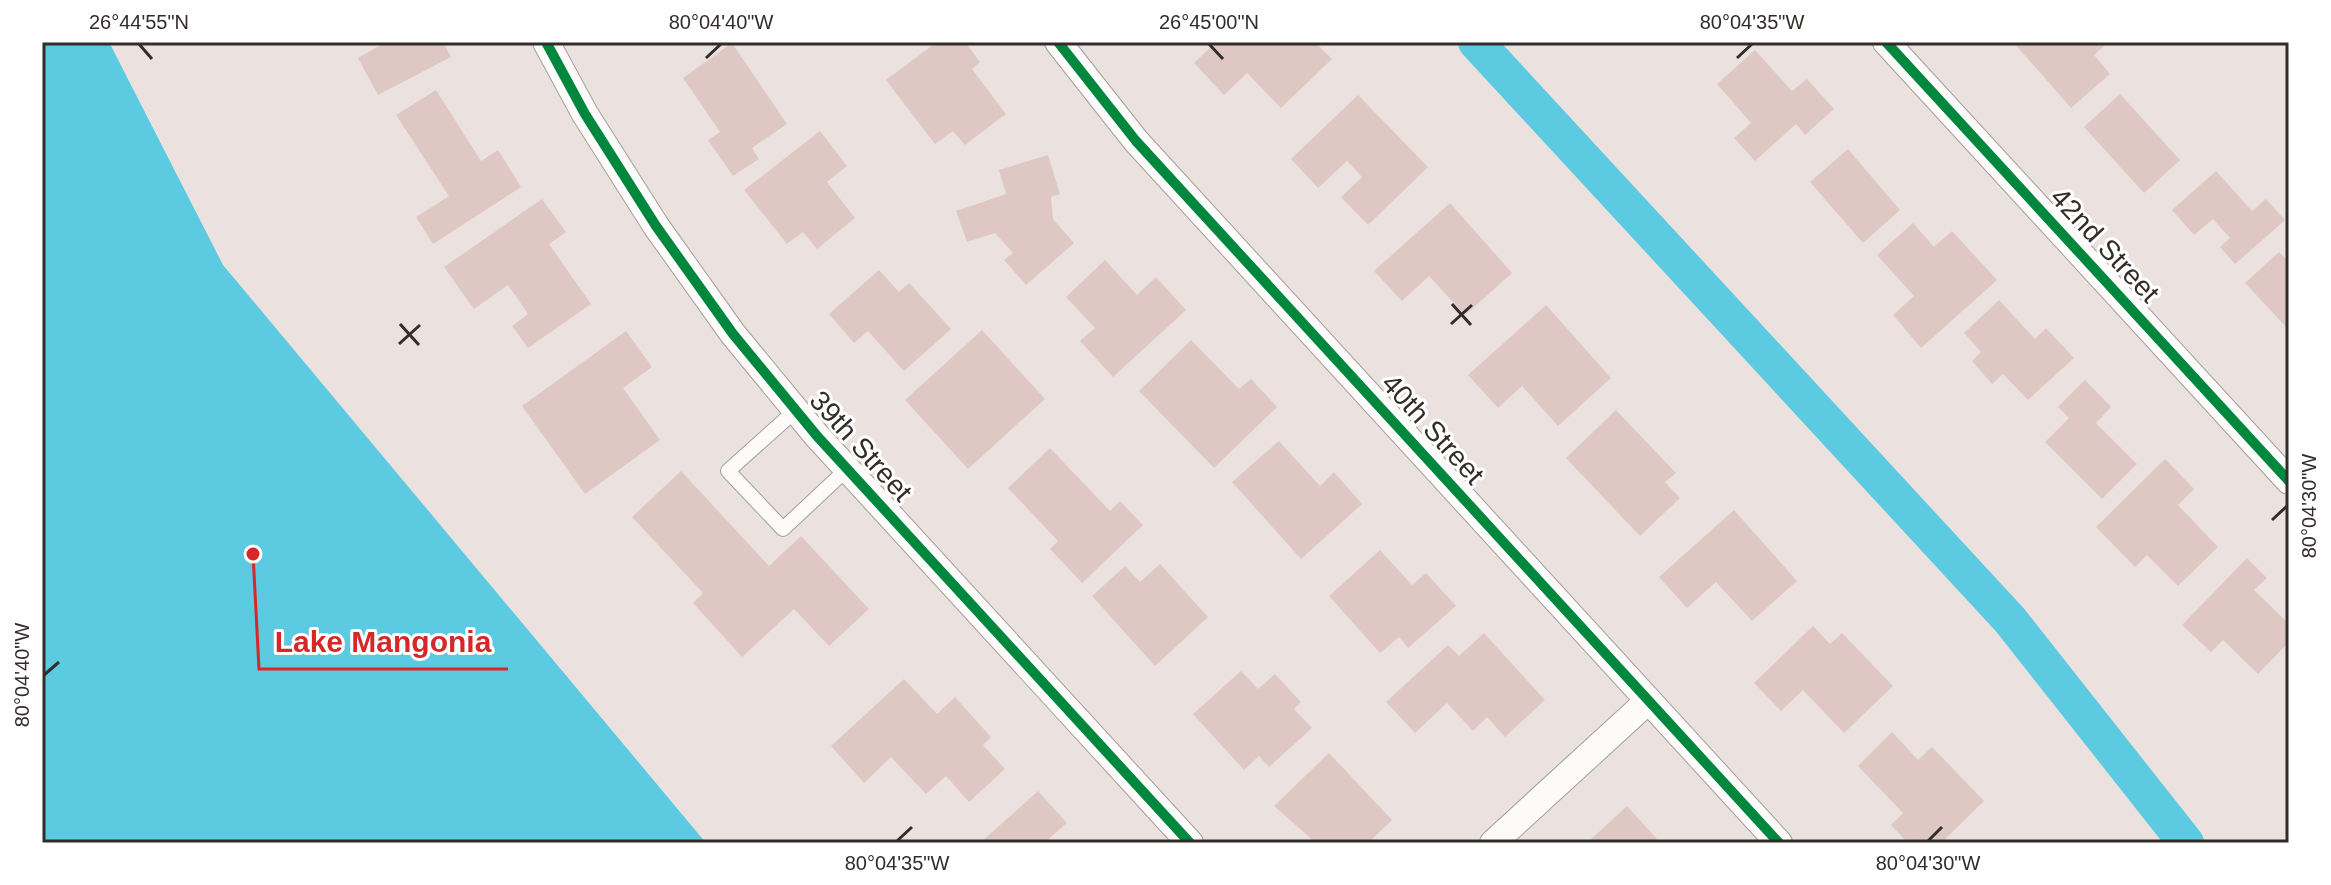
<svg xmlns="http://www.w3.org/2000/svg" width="2331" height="885" font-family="Helvetica,sans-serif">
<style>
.water{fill:#5ccae0}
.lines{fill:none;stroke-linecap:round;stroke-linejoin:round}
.canal{stroke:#5ccae0;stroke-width:36}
.building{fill:#dfc8c3}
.lane-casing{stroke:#a49e9c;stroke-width:16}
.street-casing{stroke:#a49e9c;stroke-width:28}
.lane{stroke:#fcfbfa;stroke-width:14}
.street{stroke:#fcfbfa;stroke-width:26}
.cycleway-casing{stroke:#fff;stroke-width:15}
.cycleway{stroke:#00873e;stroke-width:10}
.ticks{fill:none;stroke:#322d2b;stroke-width:3}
.labels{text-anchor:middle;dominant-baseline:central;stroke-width:6;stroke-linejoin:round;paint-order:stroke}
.street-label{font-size:28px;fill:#322d2b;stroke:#fff}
.leader{fill:none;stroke:#d62828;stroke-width:3}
.callout-dot{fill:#d62828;stroke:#fff;stroke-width:3}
.callout-label{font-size:30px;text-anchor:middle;font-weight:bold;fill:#d62828;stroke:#fff;stroke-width:6;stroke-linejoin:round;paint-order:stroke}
.neatline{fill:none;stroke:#322d2b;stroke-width:3}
.ticks-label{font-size:20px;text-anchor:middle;fill:#322d2b}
</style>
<rect width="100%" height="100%" fill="#ebe2e0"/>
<polygon class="water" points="42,42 109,42 223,265 706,843 42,843"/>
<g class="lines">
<polyline class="canal" points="1476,42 2010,620 2186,843"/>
</g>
<g class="building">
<polygon points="386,42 443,42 451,57 378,95 358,58"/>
<polygon points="937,42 965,42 980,62 972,69 1006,114 965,145 953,131 935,144 886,80"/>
<polygon points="1216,42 1315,42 1332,59 1281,108 1247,73 1224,95 1194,63"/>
<polygon points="2013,42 2109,42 2094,55 2110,74 2071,108"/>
<polygon points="732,43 787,124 752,148 759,159 733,176 708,140 720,132 683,78"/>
<polygon points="1755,50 1792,91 1807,79 1834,109 1805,135 1796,124 1755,161 1734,138 1751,123 1717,84"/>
<polygon points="436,90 481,161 498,150 521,187 433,244 416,217 449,196 396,115"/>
<polygon points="2120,94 2180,160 2144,193 2084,127"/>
<polygon points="1358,95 1428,167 1368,225 1341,197 1362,177 1347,161 1318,188 1291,159"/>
<polygon points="820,131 847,166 827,182 855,218 817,249 803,232 787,244 744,190"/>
<polygon points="1848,149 1900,210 1863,243 1810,182"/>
<polygon points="1048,155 1060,194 1051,197 1053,219 1074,243 1026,285 1004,260 1013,253 995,233 967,242 956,211 1006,194 999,170"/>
<polygon points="2216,171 2252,211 2266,199 2285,220 2235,264 2220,247 2230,238 2213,219 2194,235 2172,210"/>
<polygon points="542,199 566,232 549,244 591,304 528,348 512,326 528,314 508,285 474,309 444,267"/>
<polygon points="1450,203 1512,273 1465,315 1429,276 1402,301 1374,271"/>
<polygon points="1913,223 1934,247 1952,231 1997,280 1921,348 1893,315 1914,296 1877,255"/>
<polygon points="2279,252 2289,262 2289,330 2245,283"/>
<polygon points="1105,260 1137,295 1156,277 1186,310 1113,377 1080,341 1095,328 1066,297"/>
<polygon points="879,270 899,292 909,283 951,329 904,371 868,331 854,343 829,314"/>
<polygon points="1999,300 2035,339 2046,328 2074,358 2028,400 2003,374 1992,384 1972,361 1981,352 1964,333"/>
<polygon points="1546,305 1611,378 1558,426 1522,386 1498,408 1468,375"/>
<polygon points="982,330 1045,399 968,469 905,400"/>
<polygon points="626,331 652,367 623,388 660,440 585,494 522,406"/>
<polygon points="1191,340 1239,389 1251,379 1277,407 1214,468 1139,391"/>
<polygon points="2085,380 2111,407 2096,423 2137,464 2102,499 2045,442 2069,418 2058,407"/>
<polygon points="1616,410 1676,473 1665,482 1680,498 1640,536 1566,458"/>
<polygon points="1279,441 1320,486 1334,472 1362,504 1301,559 1232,482"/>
<polygon points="1050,448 1110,511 1120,501 1143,525 1082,583 1050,549 1058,541 1008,488"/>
<polygon points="2165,459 2194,489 2178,505 2218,547 2178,586 2147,555 2135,567 2096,527"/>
<polygon points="681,471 769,566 801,536 869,609 829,646 794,609 742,657 693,603 703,593 632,517"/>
<polygon points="1734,510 1797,581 1752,621 1716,582 1687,608 1659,577"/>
<polygon points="1380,550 1412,585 1426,573 1456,606 1408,648 1399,637 1380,653 1329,596"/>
<polygon points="2247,558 2267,578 2254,590 2289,624 2289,642 2258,674 2223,640 2211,652 2182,625"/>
<polygon points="1160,564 1208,617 1155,666 1092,596 1125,566 1140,582"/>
<polygon points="1813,626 1830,644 1842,633 1893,686 1844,733 1803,690 1781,711 1754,683"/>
<polygon points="1484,633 1545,700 1505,737 1487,717 1473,731 1447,703 1415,733 1386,702 1448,645 1459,656"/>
<polygon points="1241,671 1258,689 1275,674 1301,702 1294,709 1312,728 1269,767 1259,756 1244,770 1193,714"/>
<polygon points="904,679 937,714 955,697 991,737 983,745 1005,769 969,802 946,776 926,794 891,757 864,783 831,746"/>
<polygon points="1892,732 1918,760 1932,747 1984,801 1941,843 1908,843 1891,825 1903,813 1858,766"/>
<polygon points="1329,753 1392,820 1368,843 1316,843 1274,806"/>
<polygon points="1038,791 1067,823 1044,843 980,843"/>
<polygon points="1627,806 1657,839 1653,843 1587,843"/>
</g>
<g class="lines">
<defs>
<polyline id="lane" points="796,410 728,471 783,529 847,469"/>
<g id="street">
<polyline points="546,42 585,114 656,226 733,334 817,436 1190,843"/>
<polyline points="1058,42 1136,141 1779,843"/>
<polyline points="1886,42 2289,481"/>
<polyline points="1493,843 1648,701"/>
</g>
</defs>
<use href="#lane" class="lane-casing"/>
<use href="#street" class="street-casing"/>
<use href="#lane" class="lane"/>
<use href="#street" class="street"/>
<defs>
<g id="cycleway">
<polyline points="546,42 585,114 656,226 733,334 817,436 1190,843"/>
<polyline points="1058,42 1136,141 1779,843"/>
<polyline points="1886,42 2289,481"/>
</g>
</defs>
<use href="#cycleway" class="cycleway-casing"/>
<use href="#cycleway" class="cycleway"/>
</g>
<path class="ticks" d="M139,44l13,15M1209,44l14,15M706,58l15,-14M1737,58l15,-14M1452,304l19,21M400,324l19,21M1451,324l21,-19M399,344l21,-19M2272,520l15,-14M44,675l15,-13M897,841l15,-14M1928,841l14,-14"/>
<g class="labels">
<g class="street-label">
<text transform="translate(2105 245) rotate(47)">42nd Street</text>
<text transform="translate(1433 429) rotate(48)">40th Street</text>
<text transform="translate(861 446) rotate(48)">39th Street</text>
</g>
</g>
<path class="leader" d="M253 554L259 669H508"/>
<circle class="callout-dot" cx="253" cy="554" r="8"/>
<g class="callout-label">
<text x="383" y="652">Lake Mangonia</text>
</g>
<rect width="2331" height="885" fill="none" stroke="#ffffff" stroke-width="88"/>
<rect x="44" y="44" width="2243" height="797" class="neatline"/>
<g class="ticks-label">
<text x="139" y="29">26°44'55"N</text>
<text x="721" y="29">80°04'40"W</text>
<text x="1209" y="29">26°45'00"N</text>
<text x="1752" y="29">80°04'35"W</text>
<text transform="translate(2309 506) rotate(-90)" y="7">80°04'30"W</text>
<text transform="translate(22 675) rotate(-90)" y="7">80°04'40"W</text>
<text x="897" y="870">80°04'35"W</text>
<text x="1928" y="870">80°04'30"W</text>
</g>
</svg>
